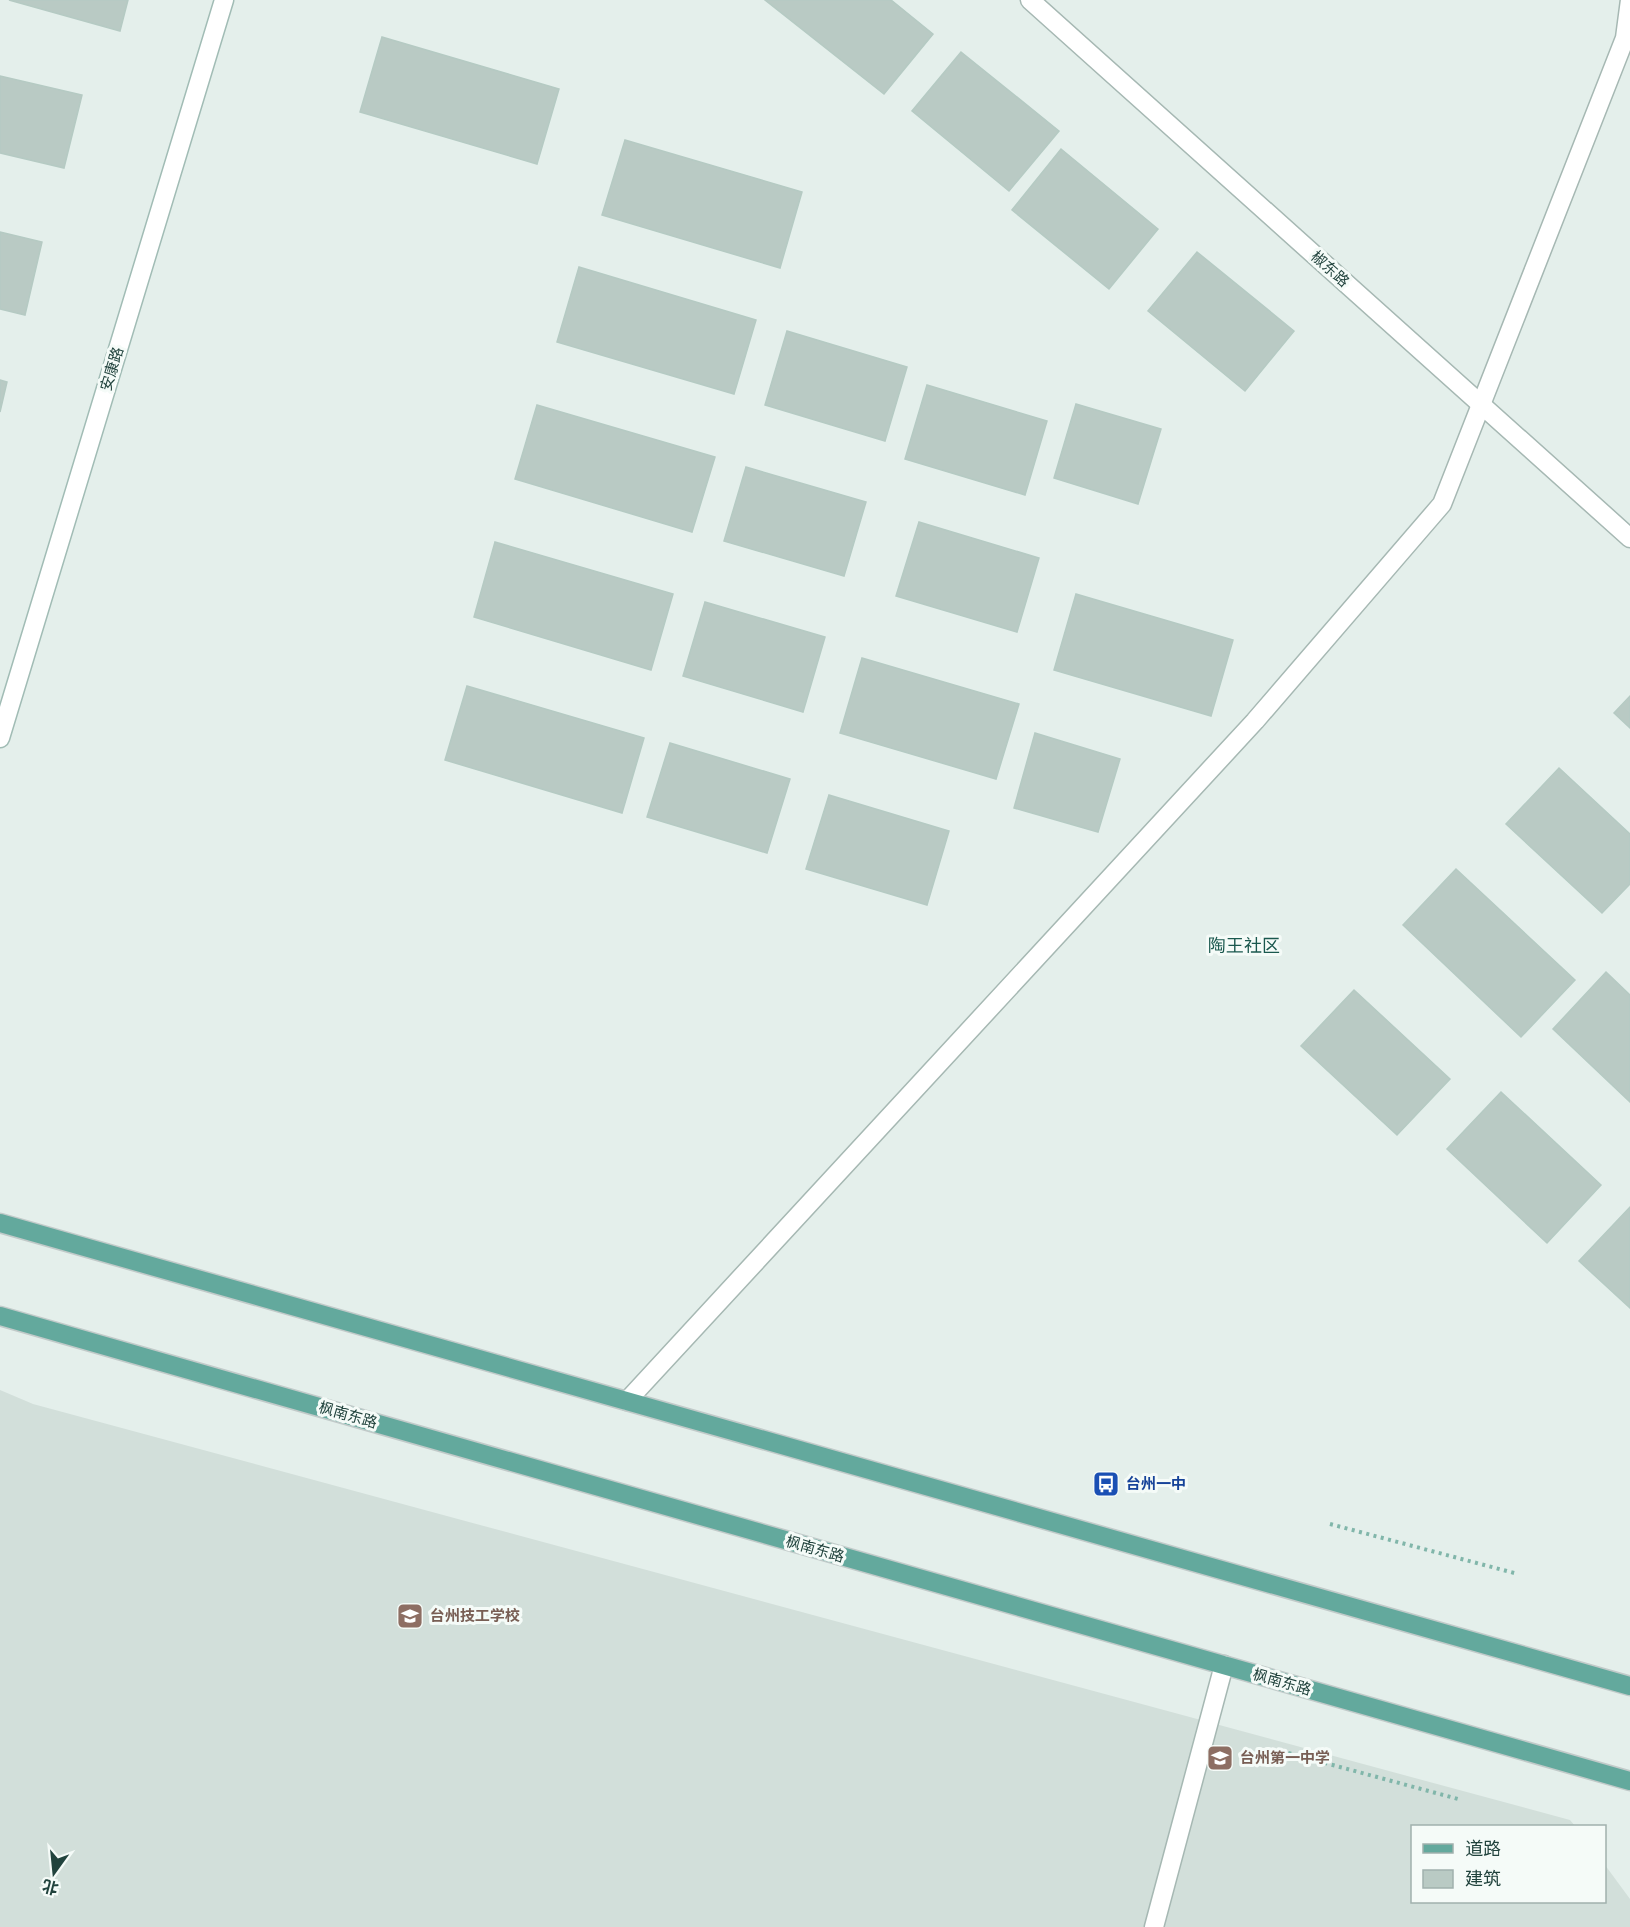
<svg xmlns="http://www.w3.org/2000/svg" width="1630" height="1927" font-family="Rubik,'Noto Sans SC',sans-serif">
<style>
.built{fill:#d2dfda}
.building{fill:#b9cac4;stroke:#b5cac3;stroke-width:1.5}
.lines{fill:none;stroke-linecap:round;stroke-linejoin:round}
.street-casing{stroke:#a6b8b3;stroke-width:21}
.secondary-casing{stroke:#a1bcb5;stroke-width:21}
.primary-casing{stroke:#c1cac9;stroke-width:21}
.path{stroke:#81b6aa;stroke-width:4;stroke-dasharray:3 4.5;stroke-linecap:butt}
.street{stroke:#fff;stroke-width:18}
.secondary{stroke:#fff;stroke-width:18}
.primary{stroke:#63a99d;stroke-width:18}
.labels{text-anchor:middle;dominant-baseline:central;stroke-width:6;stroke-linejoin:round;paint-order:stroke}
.street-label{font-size:15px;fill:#21433d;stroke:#f5fbf8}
.transit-label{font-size:15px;font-weight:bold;fill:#164399;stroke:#f5fbf8;text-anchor:start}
.education-label{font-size:15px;font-weight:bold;fill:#785e54;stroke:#f5fbf8;text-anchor:start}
.quarter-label{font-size:18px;fill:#1a584e;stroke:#f5fbf8}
</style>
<rect width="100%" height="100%" fill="#e4efeb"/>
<polygon class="built" points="0,1390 33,1404 1570,1820 1575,1826 1412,1826 1412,1902 1604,1902 1605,1865 1630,1899 1630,1927 0,1927"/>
<g class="building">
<polygon points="9,0 128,0 120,31"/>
<polygon points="765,0 891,0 933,34 884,94"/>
<polygon points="382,37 559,89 537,164 360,112"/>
<polygon points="961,52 1059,131 1009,191 912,111"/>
<polygon points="0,76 82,95 64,168 0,153"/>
<polygon points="625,140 802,192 780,268 602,215"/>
<polygon points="1061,149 1158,229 1109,289 1012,210"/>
<polygon points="0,232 42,242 25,315 0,309"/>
<polygon points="1197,252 1294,331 1245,391 1148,311"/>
<polygon points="579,267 756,320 734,394 557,342"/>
<polygon points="787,331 907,367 885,441 765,405"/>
<polygon points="0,380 7,382 0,412"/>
<polygon points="927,385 1047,421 1025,495 905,459"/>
<polygon points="1076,404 1161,429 1138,504 1054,478"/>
<polygon points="537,405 715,457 692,532 515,479"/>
<polygon points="746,467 866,502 844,576 724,541"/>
<polygon points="919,522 1039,558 1017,632 896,596"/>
<polygon points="495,542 673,594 651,670 474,617"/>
<polygon points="1076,594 1233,640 1211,716 1054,670"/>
<polygon points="705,602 825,637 803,712 683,676"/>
<polygon points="862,658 1019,704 996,779 840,733"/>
<polygon points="467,686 644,738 622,813 445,760"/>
<polygon points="1630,696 1630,728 1614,713"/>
<polygon points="1035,733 1120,759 1098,832 1014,808"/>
<polygon points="670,743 790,779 767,853 647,817"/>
<polygon points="1559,768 1630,834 1630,884 1602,913 1506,824"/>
<polygon points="829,795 949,831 927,905 806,869"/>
<polygon points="1456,869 1575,980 1521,1037 1403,925"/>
<polygon points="1606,972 1630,995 1630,1102 1553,1029"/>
<polygon points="1354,990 1450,1079 1397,1135 1301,1046"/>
<polygon points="1501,1092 1601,1185 1547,1243 1447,1149"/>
<polygon points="1630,1207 1630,1308 1579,1261"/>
</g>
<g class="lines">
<defs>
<g id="street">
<polyline points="1030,0 1630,538"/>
<polyline points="627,1401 1255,721 1442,504 1625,38 1630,0"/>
<polyline points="1154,1927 1224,1665"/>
</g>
<polyline id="secondary" points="0,738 224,0"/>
<g id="primary">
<polyline points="0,1223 1630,1686"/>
<polyline points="0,1316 1630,1781"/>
</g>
</defs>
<use href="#street" class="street-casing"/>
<use href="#secondary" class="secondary-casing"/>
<use href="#primary" class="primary-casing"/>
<g class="path">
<polyline points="1330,1524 1518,1574"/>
<polyline points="1281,1751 1458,1799"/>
</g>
<use href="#street" class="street"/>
<use href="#secondary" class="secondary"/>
<use href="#primary" class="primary"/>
</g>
<defs>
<symbol id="bus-square" viewBox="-11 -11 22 22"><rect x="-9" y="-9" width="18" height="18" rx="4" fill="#1a4fb4" stroke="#f5fbf8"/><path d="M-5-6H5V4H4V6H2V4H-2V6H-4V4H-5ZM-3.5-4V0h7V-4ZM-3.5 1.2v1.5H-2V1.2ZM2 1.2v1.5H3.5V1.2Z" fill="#fff"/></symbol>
<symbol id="school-square" viewBox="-11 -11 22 22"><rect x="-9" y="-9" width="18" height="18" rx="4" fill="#8d6e63" stroke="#f5fbf8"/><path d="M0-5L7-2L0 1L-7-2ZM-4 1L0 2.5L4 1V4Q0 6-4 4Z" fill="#fff"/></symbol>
</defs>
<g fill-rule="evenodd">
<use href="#bus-square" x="1091" y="1469" width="30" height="30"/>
<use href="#school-square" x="395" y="1601" width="30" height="30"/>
<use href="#school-square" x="1205" y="1743" width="30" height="30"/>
</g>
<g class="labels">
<g class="street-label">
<text transform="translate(1330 269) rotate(42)">椒东路</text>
<text transform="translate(112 369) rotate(-73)">安康路</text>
<text transform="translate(348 1415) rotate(16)">枫南东路</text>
<text transform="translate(815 1549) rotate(16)">枫南东路</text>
<text transform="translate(1282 1682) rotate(16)">枫南东路</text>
</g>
<g class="transit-label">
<text x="1126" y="1484">台州一中</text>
</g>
<g class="education-label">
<text x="430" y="1616">台州技工学校</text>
<text x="1240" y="1758">台州第一中学</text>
</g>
<g class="quarter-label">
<text x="1244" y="946">陶王社区</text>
</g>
</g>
<rect x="1411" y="1825" width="195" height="78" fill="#f5fbf8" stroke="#a0b1ad" stroke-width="1.5"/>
<rect x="1423" y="1844" width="30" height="9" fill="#63a99d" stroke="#a0b1ad" stroke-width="1.5"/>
<text x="1465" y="1855" font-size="18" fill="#21433d">道路</text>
<rect x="1423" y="1870" width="30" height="18" fill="#b9cac4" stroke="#a0b1ad" stroke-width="1.5"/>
<text x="1465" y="1885" font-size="18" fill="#21433d">建筑</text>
<g transform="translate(54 1873) rotate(195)" stroke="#f5fbf8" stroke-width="4.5" paint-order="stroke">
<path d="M0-4.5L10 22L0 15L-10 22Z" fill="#21433d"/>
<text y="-9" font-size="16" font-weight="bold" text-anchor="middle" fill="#21433d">北</text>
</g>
</svg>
